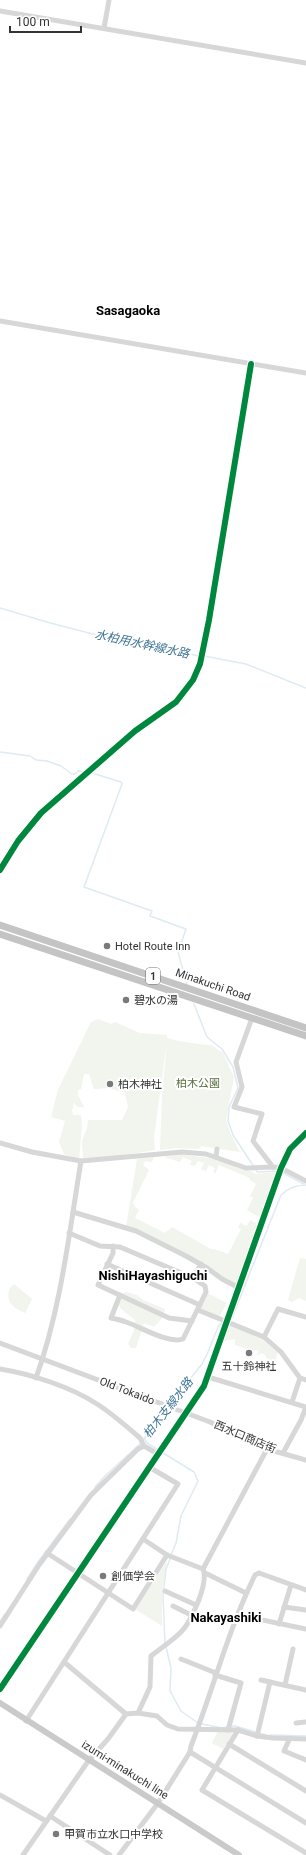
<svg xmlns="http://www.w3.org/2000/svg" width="306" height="1855" font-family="Roboto,'Noto Sans JP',sans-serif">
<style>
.green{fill:#f1f5ed}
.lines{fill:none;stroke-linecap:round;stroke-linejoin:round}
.stream{stroke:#ddebf3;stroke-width:1.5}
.minor{stroke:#d7d7d7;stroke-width:5}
.major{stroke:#cacaca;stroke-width:6}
.highway{stroke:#c4c4c4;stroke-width:7}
.cycleway-casing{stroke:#fff;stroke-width:8}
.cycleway{stroke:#00873e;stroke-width:6}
.poi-dot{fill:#7a7a7a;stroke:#fff;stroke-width:1.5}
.labels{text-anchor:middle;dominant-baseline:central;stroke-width:4;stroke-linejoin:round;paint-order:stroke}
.shield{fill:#fff;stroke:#707070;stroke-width:1}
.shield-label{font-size:10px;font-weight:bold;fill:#333}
.poi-label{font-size:11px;fill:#333;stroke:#fff;text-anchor:start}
.street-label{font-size:11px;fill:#333;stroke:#fff}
.park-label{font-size:11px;fill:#56703f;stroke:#fff}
.water-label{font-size:12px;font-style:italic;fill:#3f7597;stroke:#fff}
.quarter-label{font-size:13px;font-weight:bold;fill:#000;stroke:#fff}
</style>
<rect width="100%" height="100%" fill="#fff"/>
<g class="green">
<path d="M98,1019l13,5 4,-2 25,11 27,2v3c8,3 35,7 44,7l12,8 11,24 -8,43 4,12 10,20 -39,-6 -2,3 -22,-1 -17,2 2,-54 5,-55 -13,96 1,13 -36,6 -36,3 -1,-18 5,-13 1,-8h34l6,-13 -3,-14 -16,-5 -15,1 -5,-15h-5l-3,15 -3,1v5l6,12h-6l-4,-4 -2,8 1,4h8l1,10 -3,35 -15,-6 -5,-12 6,-21 -14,-4 7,-27 33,-68z"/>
<polygon points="178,1154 209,1158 253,1172 255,1174 277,1172 259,1217 247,1210 253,1198 250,1196 256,1184 250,1180 250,1178 219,1165 215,1174 213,1172 215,1168 209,1165 206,1171 201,1169 204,1163 198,1161 195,1166 190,1165 192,1161 183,1157 180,1162 164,1157"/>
<polygon points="154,1157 152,1162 145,1161 143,1165 149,1170 133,1203 134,1206 139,1210 135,1218 165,1233 172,1227 211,1249 214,1249 228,1254 241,1229 238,1228 240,1223 247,1226 250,1220 257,1224 236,1285 126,1227 137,1159"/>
<polygon points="300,1258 306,1259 306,1301 299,1298 292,1302 288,1300"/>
<path d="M14,1284l18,15 -7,14c-4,-2 -9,-4 -12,-7 -6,-5 -7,-17 1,-22z"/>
<polygon points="126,1292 137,1295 143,1300 165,1309 162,1318 154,1327 144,1323 136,1348 131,1348 128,1344 134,1330 135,1320 120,1308 117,1297 121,1294"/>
<polygon points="207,1293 227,1303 219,1317 199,1308"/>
<polygon points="228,1324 261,1338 278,1352 275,1361 269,1361 264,1354 261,1353 257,1356 258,1350 254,1351 235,1345 235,1339 220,1342"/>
<polygon points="167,1561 162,1595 162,1626 135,1609"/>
<polygon points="218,1731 231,1732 233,1734 223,1749 212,1743"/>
</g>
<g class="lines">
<g class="stream">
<path d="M0,608c66,21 132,37 200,48"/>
<polyline points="204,656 246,664 306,688"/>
<polyline points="0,752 30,756 36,760 47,761 61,766 72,774 75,774 78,771 85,772"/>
<polyline points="89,772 121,782 122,784 84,887 152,911 150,916 186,929 178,952 187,985"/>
<polyline points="194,1004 207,1037 222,1049 233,1067 238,1088 229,1107 228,1121 233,1135 254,1167"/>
<polyline points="256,1170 257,1172 278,1171"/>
<polyline points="281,1172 304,1184"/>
<path d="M229,1320l3,-2 49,-123c7,-7 16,-10 25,-10"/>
<polyline points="170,1404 202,1364 208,1352 219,1325 224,1322"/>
<polyline points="144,1438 147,1443 194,1472 198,1481 181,1516 176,1543 171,1555"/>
<polyline points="143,1440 167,1407"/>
<polyline points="95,1487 105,1476 141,1443"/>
<polyline points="27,1579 38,1562 70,1519"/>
<polyline points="0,1621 5,1614"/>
<polyline points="165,1644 163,1596 166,1569 170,1559"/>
<polyline points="166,1647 171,1668 170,1691 181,1711 198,1723"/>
<polyline points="202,1724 222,1728 227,1727"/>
<polyline points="231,1726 235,1726 266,1735"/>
<polyline points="270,1735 306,1736"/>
</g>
<g class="minor">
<polyline points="0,11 306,63"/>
<polyline points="104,28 109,0"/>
<polyline points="0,321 306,373"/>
<polyline points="0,870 18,841 41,813 135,731 176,702 193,680 200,664 209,620 251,364"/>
<polyline points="252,1018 236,1062 242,1087 234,1107 262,1114 253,1141 273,1167"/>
<polyline points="0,1143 32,1152 81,1161 182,1152 206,1154 246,1168 273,1167 281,1168 306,1181"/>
<polyline points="216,1157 217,1149"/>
<polyline points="73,1212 136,1231 186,1256 207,1268 222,1279 239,1288"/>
<path d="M69,1233l31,13 20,1 73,31 12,8 1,6 -23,47c-15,5 -42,-12 -57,-17 -5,-2 -10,-3 -15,-4l9,-23"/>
<polyline points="113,1246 113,1253 98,1285 169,1318 192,1321"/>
<polyline points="107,1264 200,1305"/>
<polyline points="193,1278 201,1264"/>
<polyline points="198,1310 264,1337 281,1352 300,1378 306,1380"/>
<polyline points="264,1337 278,1309 306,1317"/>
<polyline points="0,1343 210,1422 267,1449 306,1460"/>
<path d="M0,1369c31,5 71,18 97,35 16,10 30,23 43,34l4,8 14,8"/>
<polyline points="208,1377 306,1407"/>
<path d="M36,1378c25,-70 33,-144 45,-217"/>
<polyline points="292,1402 300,1378"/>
<polyline points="283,1453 301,1420 306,1407"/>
<polyline points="47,1553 133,1609 167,1555 143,1539"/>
<polyline points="203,1569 267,1449"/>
<polyline points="205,1573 246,1593"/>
<polyline points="165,1591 196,1605"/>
<polyline points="173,1606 191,1615"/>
<polyline points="284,1607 306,1610"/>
<polyline points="248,1617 306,1629"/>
<polyline points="279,1624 291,1585"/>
<polyline points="0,1626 39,1565 91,1495 138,1449 144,1446"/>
<polyline points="181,1659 216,1673"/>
<polyline points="64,1662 126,1714"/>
<polyline points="215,1675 241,1683 228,1730"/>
<polyline points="261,1680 306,1690"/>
<polyline points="285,1685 293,1649"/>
<polyline points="0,1689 204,1386 281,1168 290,1149 306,1133"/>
<path d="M138,1713l12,-26 1,-31c10,-8 21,-15 30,-24 10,-10 28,-49 22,-63l-36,-14"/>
<polyline points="26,1721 178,1484 149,1467"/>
<polyline points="296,1723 306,1722"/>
<polyline points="238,1730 202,1790 306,1853"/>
<polyline points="257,1736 270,1682"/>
<polyline points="289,1740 284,1751 306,1760"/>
<polyline points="229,1744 306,1791"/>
<polyline points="190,1752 306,1823"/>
<polyline points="0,1795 46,1821"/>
<polyline points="50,1816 110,1855"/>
<polyline points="23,1855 89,1760 108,1739 126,1714 138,1713 157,1716 167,1725 178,1729 238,1730 257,1736 273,1738 306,1739"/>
<path d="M119,1855l39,-52 32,-51 1,-6c22,-56 37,-116 64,-171l4,-2 47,17"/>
</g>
<polyline class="major" points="0,1703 239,1855"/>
<g class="highway">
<polyline points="0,925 306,1028"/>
<polyline points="0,934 306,1036"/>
</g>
<defs>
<g id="cycleway">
<polyline points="0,870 18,841 41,813 135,731 176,702 193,680 200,664 209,620 251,364"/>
<polyline points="0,1689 204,1386 281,1168 290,1149 306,1133"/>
</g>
</defs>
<use href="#cycleway" class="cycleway-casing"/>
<use href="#cycleway" class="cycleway"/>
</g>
<g class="poi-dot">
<circle cx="107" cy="946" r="4"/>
<circle cx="126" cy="1000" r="4"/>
<circle cx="110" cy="1084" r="4"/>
<circle cx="249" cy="1353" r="4"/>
<circle cx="103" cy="1576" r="4"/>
<circle cx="56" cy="1834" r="4"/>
</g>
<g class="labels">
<rect class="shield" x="146" y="968" width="14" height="16" rx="3"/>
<g class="shield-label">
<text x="153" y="976">1</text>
</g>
<g class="poi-label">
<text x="115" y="946">Hotel Route Inn</text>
<text x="134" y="1000">碧水の湯</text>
<text x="118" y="1084">柏木神社</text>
<text x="249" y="1366" text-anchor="middle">五十鈴神社</text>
<text x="111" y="1576">創価学会</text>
<text x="64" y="1834">甲賀市立水口中学校</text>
</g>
<g class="street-label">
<text transform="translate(213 985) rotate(19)">Minakuchi Road</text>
<text transform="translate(127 1391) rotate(21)">Old Tokaido</text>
<text transform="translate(245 1437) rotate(23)">西水口商店街</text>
<text transform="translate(125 1770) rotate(32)">izumi-minakuchi line</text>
</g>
<g class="park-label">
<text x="198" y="1083">柏木公園</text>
</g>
<g class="water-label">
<text transform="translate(142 644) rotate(12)">水柏用水幹線水路</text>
<text transform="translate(168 1408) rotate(-52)">柏木支線水路</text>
</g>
<g class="quarter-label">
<text x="128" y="310">Sasagaoka</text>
<text x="153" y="1275">NishiHayashiguchi</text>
<text x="226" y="1617">Nakayashiki</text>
</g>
</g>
<path d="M10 26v6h71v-6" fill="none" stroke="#333333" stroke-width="2"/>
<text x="16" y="26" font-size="12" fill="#333333" stroke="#ffffff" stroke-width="3" paint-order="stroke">100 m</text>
</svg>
